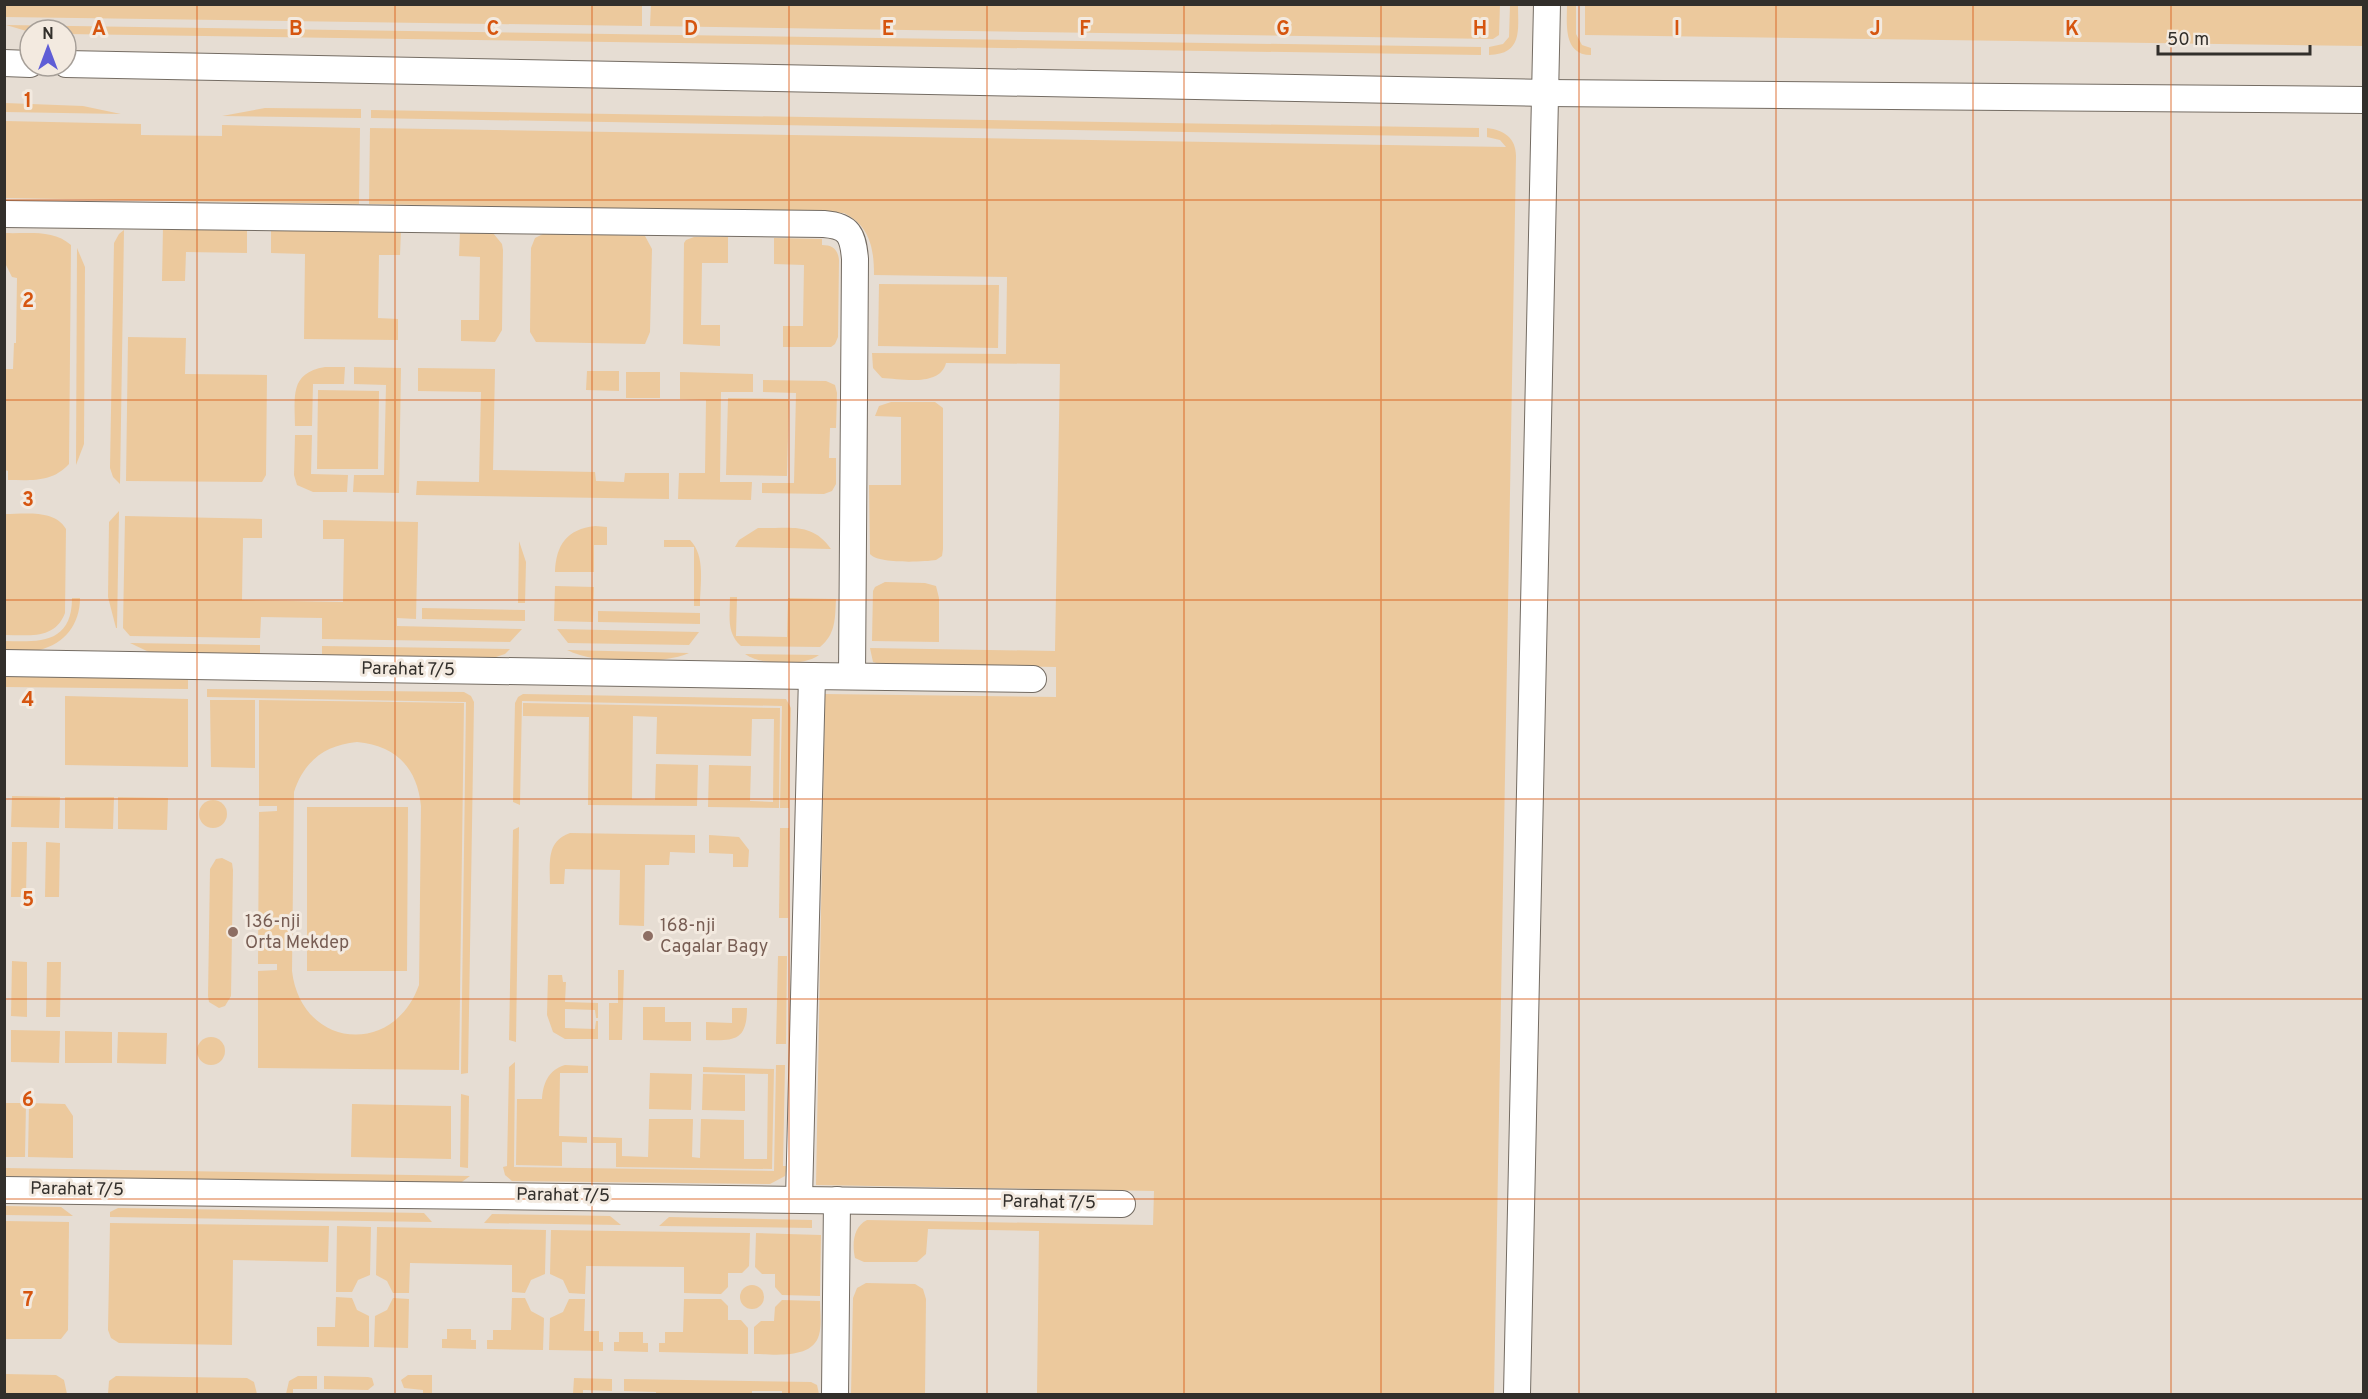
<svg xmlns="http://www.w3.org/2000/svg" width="2368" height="1399" font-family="Overpass,sans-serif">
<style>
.green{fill:#ecc99d;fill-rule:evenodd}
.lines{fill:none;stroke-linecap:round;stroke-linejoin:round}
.minor-casing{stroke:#746c63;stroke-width:28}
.minor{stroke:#fff;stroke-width:26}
.grid{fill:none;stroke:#d6550f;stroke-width:1.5;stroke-opacity:0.55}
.education-dot{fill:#8d6e63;stroke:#f3eae0;stroke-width:2}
.labels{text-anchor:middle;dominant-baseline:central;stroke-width:6;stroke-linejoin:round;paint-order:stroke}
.street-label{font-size:18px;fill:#322f2b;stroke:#f3eae0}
.education-label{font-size:18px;fill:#785e54;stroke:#f3eae0;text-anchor:start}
.grid-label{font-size:20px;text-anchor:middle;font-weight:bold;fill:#d6550f;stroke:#f3eae0;stroke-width:6;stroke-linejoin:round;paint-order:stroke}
</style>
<rect width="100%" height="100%" fill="#e6ddd3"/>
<g class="green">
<polygon points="5,4 642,4 642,26 5,17"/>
<polygon points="651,4 1500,4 1499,35 1493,39 650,26"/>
<path d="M1510,5h8c0,25 5,49 -29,50v-8l14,-3 6,-7z"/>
<path d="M1567,5h9v29l6,11 9,3v7c-28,0 -24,-31 -24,-50z"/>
<polygon points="1585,5 2363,5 2363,46 1585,35"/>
<polygon points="6,25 1481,47 1481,55 66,34 66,30 30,32"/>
<polygon points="5,103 83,106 121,114 5,112"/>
<polygon points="265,108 361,109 361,118 222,116"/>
<polygon points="371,110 1479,128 1479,137 371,118"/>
<polygon points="5,121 141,124 141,135 222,136 222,125 360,128 359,204 5,198"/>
<path d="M370,128l1136,19 -6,-7 -13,-3v-9c17,2 29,10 29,28l-22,1238h-457l2,-163 -111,-2 -2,25 -9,8h-53l-9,-4c-3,-14 -2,-31 12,-38l286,5 1,-34 -338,-6 9,-491 231,3v-30l-176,-3 -7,-2 -3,-14 185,3 5,-287 -114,-1c-6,24 -44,16 -64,15l-9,-10 -1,-15 134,1 1,-77 -133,-2c0,-27 -4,-49 -30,-62l-475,-9z"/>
<polygon points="163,226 247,227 247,253 186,252 185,281 162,281"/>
<polygon points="271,227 401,230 400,255 379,255 378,318 398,319 398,340 304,339 305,254 271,253"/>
<polygon points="124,230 120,484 113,477 110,468 114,243 119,234"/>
<polygon points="460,231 493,233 502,244 503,250 502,330 495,342 461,341 461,320 479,320 480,257 459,256"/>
<path d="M5,233c22,1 48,-4 66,12l-2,219c-17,19 -39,16 -61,16v-9l-3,-1v-101h8l1,-26h2l1,-65 -5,-1 -7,-14z"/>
<polygon points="545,233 645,236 652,249 650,332 645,344 536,342 530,332 531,248 535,238"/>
<polygon points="694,237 728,237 728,263 702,263 701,325 720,325 720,346 683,344 684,243 686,240"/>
<path d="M774,238l48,1v6c10,0 16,4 17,15l-1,77 -3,7 -4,3h-48v-21h20l1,-61 -30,-1z"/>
<polygon points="77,248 85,267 84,444 76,465"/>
<polygon points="879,284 999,285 998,348 878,346"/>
<polygon points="128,337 186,338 185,374 267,375 266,475 262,482 126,481"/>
<path d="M325,367h20l-1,17h-31l-1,42h-17c0,-29 -6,-53 30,-59z"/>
<polygon points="354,367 401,368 399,493 353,492 354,475 384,475 386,385 354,384"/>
<polygon points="418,368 495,369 493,470 595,472 596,481 624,482 625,473 669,473 669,499 416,495 417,481 479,482 481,392 418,391"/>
<polygon points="587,371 619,371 619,391 586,390"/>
<rect x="626" y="372" width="34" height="26"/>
<polygon points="680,372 753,374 753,392 721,392 720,482 752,482 751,500 678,499 679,473 705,473 706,400 680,399"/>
<polygon points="763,380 826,381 835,385 837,393 836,428 830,428 829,458 836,458 836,484 832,491 824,494 762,493 762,483 794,483 796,393 763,392"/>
<polygon points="318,390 379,391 378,469 317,469"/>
<polygon points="728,398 789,399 787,476 726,475"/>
<path d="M891,402h44l8,6v141l-1,7 -6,4c-13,2 -58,4 -66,-6l-1,-69h32v-68l-26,-1 4,-10z"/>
<polygon points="295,435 312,435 311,474 348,475 347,492 313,492 297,485 294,475"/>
<polygon points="119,511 117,628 116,628 108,597 109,522"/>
<path d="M5,514c19,0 50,-5 61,15l-1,84c-10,27 -37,22 -60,22z"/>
<polygon points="125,516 262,519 262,538 243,538 242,600 343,602 344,539 323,539 323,520 418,522 416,619 397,618 397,626 522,629 510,642 322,639 322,618 261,617 260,638 130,636 123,628"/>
<path d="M595,526l12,1v18h-13v27h-39c1,-27 12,-43 40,-46z"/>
<path d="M758,528c30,1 54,-7 73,21l-96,-2 4,-7z"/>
<path d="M664,540h26c16,16 10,44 10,66h-6v-59h-30z"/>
<polygon points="519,541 526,562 525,603 518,603"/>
<polygon points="885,582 925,583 936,586 939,598 939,642 872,641 873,591 875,587"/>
<polygon points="555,586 594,587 593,622 554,621"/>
<path d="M737,597l-1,39 51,1 1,-39 48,1c-1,19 0,35 -16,48l-79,-1c-15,-13 -11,-31 -11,-49z"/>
<path d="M72,598h8c0,26 -15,46 -41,52 -11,2 -24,0 -34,0v-9c34,1 67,3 67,-43z"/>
<polygon points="422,608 525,610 525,621 422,619"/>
<polygon points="598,611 700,613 700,624 598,622"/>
<polygon points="557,629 699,632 689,645 568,643"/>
<polygon points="130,643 260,645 260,654 149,652"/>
<polygon points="322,646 510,649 505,654 493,658 322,655"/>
<path d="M567,650l122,3c-27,12 -95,11 -122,-3z"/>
<path d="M745,654l74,1c-16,12 -59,10 -74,-1z"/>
<polygon points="5,676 188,678 188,689 5,687"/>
<polygon points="207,689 464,692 471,696 474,702 468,1073 461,1074 466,702 207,697"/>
<polygon points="523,694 786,699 791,708 789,808 780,808 782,706 522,701 520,805 513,802 515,703 518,697"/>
<polygon points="65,696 188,699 188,767 65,765"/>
<polygon points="210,700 255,700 255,768 211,767"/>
<path d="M259,700l205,3 -5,367 -201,-2v-97l19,-1v-6h-19l1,-152 18,-1v-5h-18zM357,742c39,4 60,25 64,64l-2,179c-26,73 -118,63 -127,-14l2,-179c10,-31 31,-47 63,-50z"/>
<polygon points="523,703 780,708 779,808 708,807 709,765 751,766 750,801 773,802 774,719 752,719 751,756 656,754 657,717 633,716 632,799 655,800 656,764 698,765 697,806 588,805 589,717 523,716"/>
<polygon points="12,796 60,797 59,828 11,827"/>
<polygon points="65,797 114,797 113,829 65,828"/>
<polygon points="118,797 168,798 167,830 118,829"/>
<circle cx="213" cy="814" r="14"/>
<polygon points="307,807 408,807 407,971 307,971"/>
<polygon points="519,827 516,1042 509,1040 513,830"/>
<polygon points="780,828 789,828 788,918 779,918"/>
<path d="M570,833l125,2v18l-25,-1 -1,13h-24l-1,61 -25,-1 1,-55 -55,-1 -1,15h-14c0,-21 -4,-43 20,-51z"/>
<polygon points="709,835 739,837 749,850 748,867 733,867 733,854 709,853"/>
<polygon points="12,842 27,842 26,897 11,897"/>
<polygon points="46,842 60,843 59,897 45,897"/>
<polygon points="222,858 232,863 233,870 231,996 225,1006 219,1008 209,1002 208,996 210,869 216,859"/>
<polygon points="778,956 787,956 786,1044 776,1044"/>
<polygon points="12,961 27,962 27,1017 11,1016"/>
<polygon points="47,962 61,962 60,1017 46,1017"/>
<polygon points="618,970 624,970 622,1040 609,1040 609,1003 618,1003"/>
<polygon points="548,975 562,975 563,982 566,982 565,1002 598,1003 598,1018 596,1018 595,1010 565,1009 565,1028 595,1029 596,1021 598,1021 598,1039 565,1039 553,1032 547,1015"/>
<polygon points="643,1007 665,1007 665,1022 691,1022 691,1041 643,1040"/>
<path d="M732,1008h15c0,33 -13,33 -41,32v-18l26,1z"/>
<polygon points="11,1030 60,1031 59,1063 11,1062"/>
<polygon points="65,1031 112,1032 112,1063 65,1063"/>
<polygon points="118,1032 167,1033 166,1064 117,1063"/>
<circle cx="211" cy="1051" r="14"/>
<polygon points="515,1062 514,1167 774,1171 776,1065 785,1065 783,1166 787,1166 785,1176 770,1184 512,1181 505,1175 503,1167 507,1166 509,1067"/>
<path d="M565,1065l23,1v7h-28l-1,63 28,1v6l-25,-1v24l-46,-1 1,-66h25c1,-15 6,-29 23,-34z"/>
<polygon points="703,1067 774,1069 772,1169 616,1167 616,1143 593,1143 593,1137 622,1138 622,1156 648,1157 649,1119 693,1119 692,1157 700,1158 701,1119 744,1120 744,1159 767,1159 768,1074 703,1072"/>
<polygon points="650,1073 692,1074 691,1110 649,1109"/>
<polygon points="703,1074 745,1075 745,1111 702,1110"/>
<polygon points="461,1094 469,1096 468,1168 460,1167"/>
<polygon points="5,1103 26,1103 25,1157 5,1157"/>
<polygon points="29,1103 65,1104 73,1116 73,1158 28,1157"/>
<polygon points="352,1104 451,1106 451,1159 351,1157"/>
<polygon points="5,1168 470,1176 459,1184 5,1176"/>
<polygon points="5,1206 61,1207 73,1216 5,1215"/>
<polygon points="118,1208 424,1213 432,1222 110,1217 110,1212"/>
<polygon points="492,1214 610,1216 621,1225 484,1223"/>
<polygon points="669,1217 812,1220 812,1228 659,1226"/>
<polygon points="5,1221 69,1222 68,1330 61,1339 5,1339"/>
<polygon points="110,1223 329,1226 328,1262 233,1260 232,1345 119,1343 111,1338 108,1330"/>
<polygon points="337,1226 371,1227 370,1275 358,1280 352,1292 336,1292"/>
<polygon points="377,1227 546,1230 545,1274 531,1280 525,1293 512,1292 512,1265 410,1263 409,1293 393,1293 387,1281 376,1275"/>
<polygon points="551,1230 750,1233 749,1266 742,1273 728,1273 728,1287 721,1294 684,1293 684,1267 586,1266 585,1294 569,1293 563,1280 550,1274"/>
<polygon points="756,1233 821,1235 820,1296 782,1295 775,1287 775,1274 762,1274 755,1267"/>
<polygon points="866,1283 915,1284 923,1289 926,1299 925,1394 851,1394 853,1298 857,1288"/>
<circle cx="752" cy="1297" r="12"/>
<polygon points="336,1297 352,1298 357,1310 369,1316 369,1347 317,1346 317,1327 335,1327"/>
<polygon points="393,1298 409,1299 408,1348 374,1347 375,1316 387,1310"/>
<polygon points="512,1298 525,1298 531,1311 544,1318 543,1350 487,1349 487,1340 493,1340 493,1330 511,1330"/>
<polygon points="569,1299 585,1299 584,1331 599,1331 599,1342 603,1342 603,1351 549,1350 550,1318 563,1312"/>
<polygon points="684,1299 721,1299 728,1306 728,1320 741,1320 748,1328 748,1354 659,1352 659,1343 665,1343 665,1332 683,1332"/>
<path d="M782,1300l38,1c0,10 2,24 -1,34 -7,25 -46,19 -65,19v-27l7,-6h13l1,-14z"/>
<polygon points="447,1329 471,1329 471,1340 476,1340 476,1349 442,1348 442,1339 447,1339"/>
<polygon points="619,1332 643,1332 643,1343 648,1343 648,1352 614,1351 614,1342 619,1342"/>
<polygon points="5,1374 56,1375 64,1380 67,1394 5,1394"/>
<polygon points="408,1375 432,1375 432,1394 423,1394 423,1390 404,1388 401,1380"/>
<polygon points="116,1376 247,1378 254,1382 257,1394 108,1394 109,1381"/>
<polygon points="298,1376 317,1376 317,1389 293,1389 293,1394 286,1394 289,1381"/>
<polygon points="324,1376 368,1377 372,1378 374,1385 368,1390 324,1389"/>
<polygon points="574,1378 612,1379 612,1391 583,1390 583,1394 573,1394"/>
<polygon points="624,1379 811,1382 817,1385 819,1394 782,1394 782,1391 752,1391 752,1394 656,1394 656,1392 624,1391"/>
</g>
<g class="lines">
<defs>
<g id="minor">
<polyline points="4,63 30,64"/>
<polyline points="66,64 1547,93 2364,100"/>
<path d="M4,214l820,10c25,2 29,11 31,35l-3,417"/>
<polyline points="4,663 812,676"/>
<polyline points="4,1190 1122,1204"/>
<polyline points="799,1199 812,676 1033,679"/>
<polyline points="835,1394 837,1200"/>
<polyline points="1517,1394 1547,4"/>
</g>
</defs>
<use href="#minor" class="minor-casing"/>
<use href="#minor" class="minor"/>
</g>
<path class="grid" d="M197,4v1390M395,4v1390M592,4v1390M789,4v1390M987,4v1390M1184,4v1390M1381,4v1390M1579,4v1390M1776,4v1390M1973,4v1390M2171,4v1390M4,200h2360M4,400h2360M4,600h2360M4,799h2360M4,999h2360M4,1199h2360"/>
<g class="education-dot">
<circle cx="233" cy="932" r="6"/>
<circle cx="648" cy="936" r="6"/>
</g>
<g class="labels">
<g class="street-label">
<text transform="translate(408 670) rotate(1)">Parahat 7/5</text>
<text transform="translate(77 1190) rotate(1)">Parahat 7/5</text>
<text transform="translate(563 1196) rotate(1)">Parahat 7/5</text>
<text transform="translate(1049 1203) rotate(1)">Parahat 7/5</text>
</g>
<g class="education-label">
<text x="245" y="922">136-nji<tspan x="245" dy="21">Orta Mekdep</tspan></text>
<text x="660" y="926">168-nji<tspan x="660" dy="21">Cagalar Bagy</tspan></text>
</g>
</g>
<g class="grid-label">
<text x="99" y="35">A</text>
<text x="296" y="35">B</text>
<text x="493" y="35">C</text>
<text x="691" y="35">D</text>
<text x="888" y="35">E</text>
<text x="1085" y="35">F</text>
<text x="1283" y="35">G</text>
<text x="1480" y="35">H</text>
<text x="1677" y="35">I</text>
<text x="1875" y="35">J</text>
<text x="2072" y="35">K</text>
<text x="28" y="107">1</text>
<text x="28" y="307">2</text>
<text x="28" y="506">3</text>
<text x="28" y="706">4</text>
<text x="28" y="906">5</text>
<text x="28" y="1106">6</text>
<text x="28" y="1306">7</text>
</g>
<rect width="2368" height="1399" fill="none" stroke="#322f2b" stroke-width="12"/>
<g transform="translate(48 48)"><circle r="28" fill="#f3eae0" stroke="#a69f98" stroke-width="1.5"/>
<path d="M0-4.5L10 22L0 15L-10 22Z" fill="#5f5dd6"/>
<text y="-9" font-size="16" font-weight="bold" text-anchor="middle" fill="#322f2b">N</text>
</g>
<path d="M2158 45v9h152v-9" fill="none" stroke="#322f2b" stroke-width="3"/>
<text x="2167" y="45" font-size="18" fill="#322f2b" stroke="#f3eae0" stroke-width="4.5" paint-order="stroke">50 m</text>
</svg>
